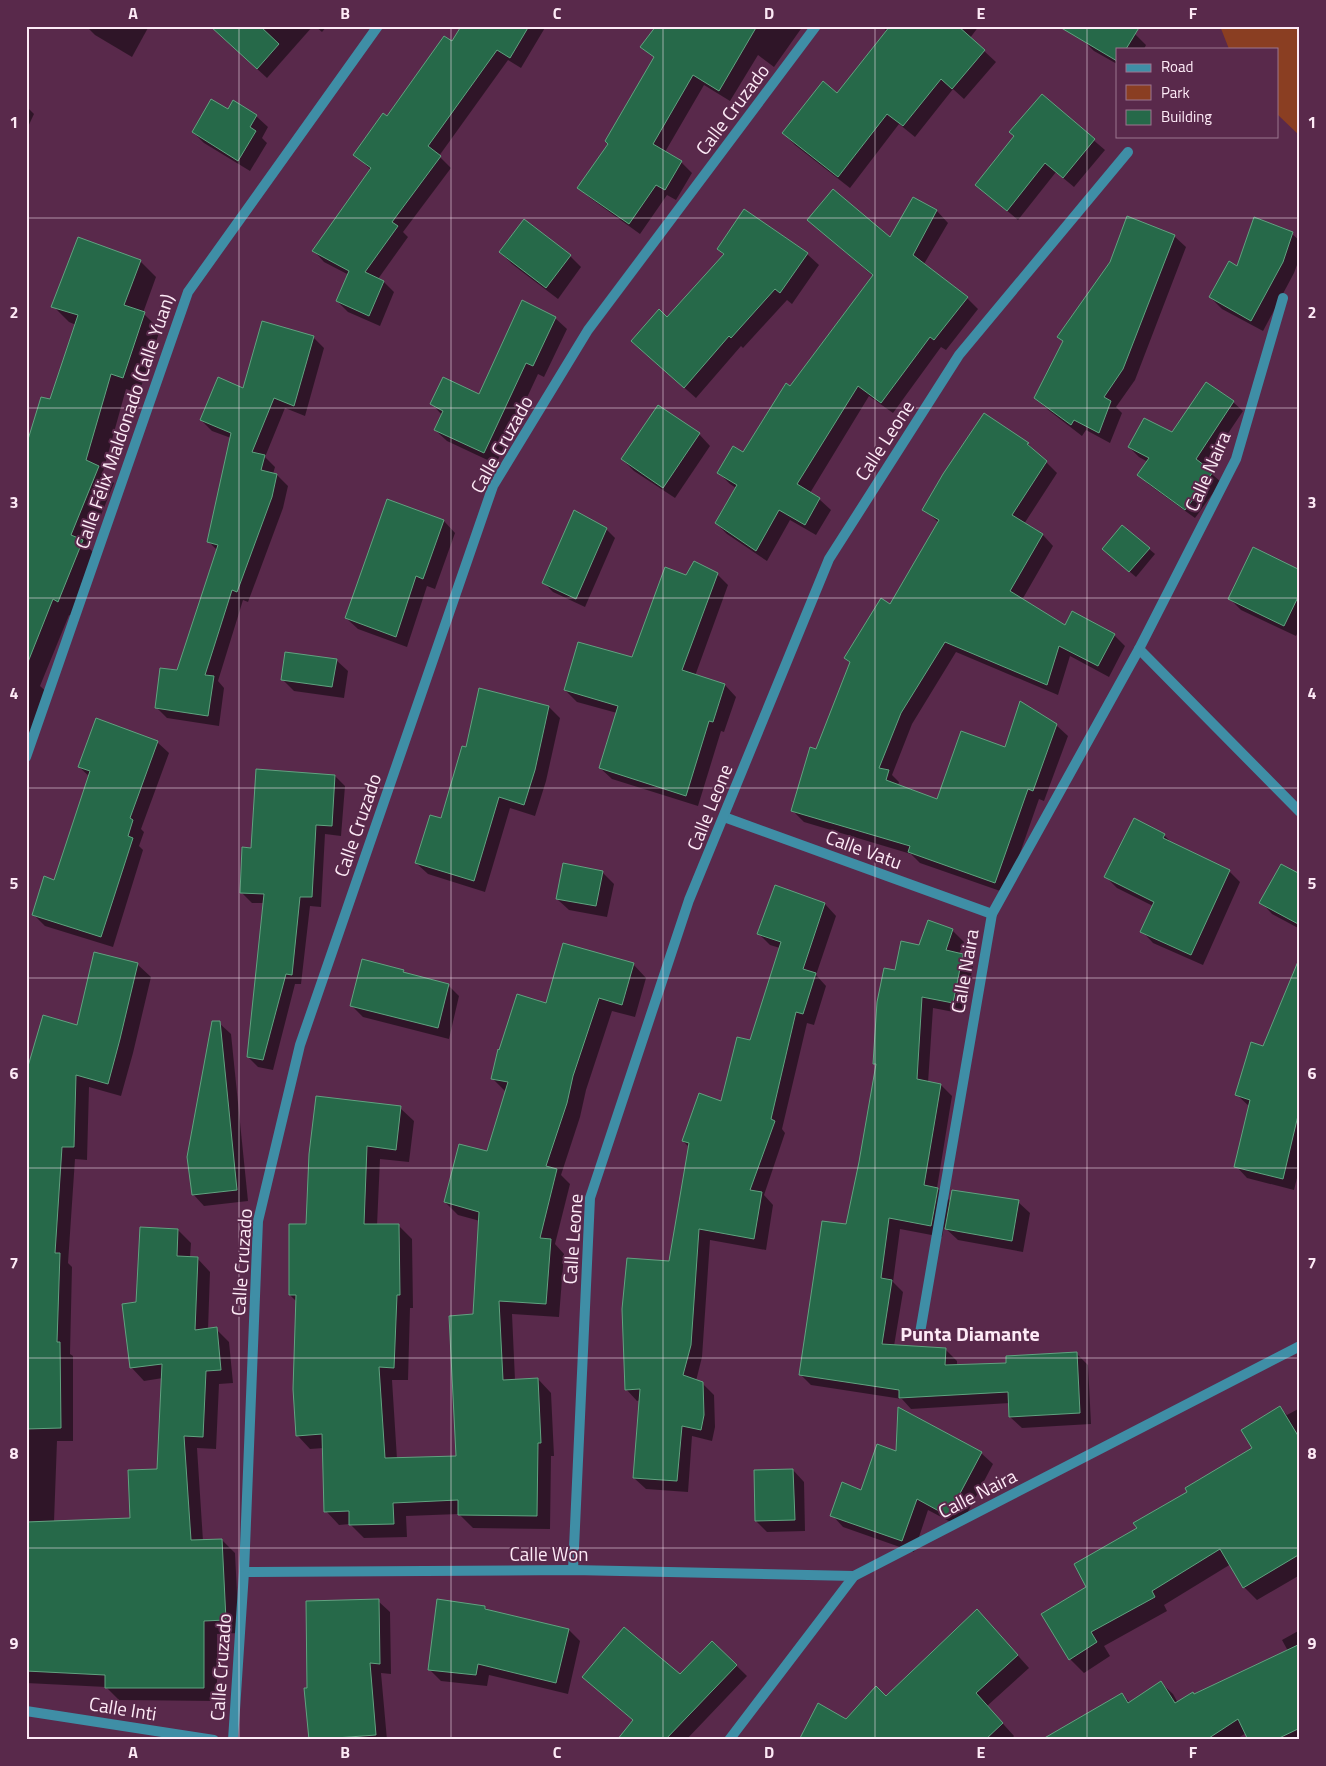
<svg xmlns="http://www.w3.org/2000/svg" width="1326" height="1766" font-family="'Titillium Web',sans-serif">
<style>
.green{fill:#8a3e22}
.shadow{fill:#0007}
.building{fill:#266949;stroke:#61a280}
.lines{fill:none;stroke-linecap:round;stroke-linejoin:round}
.street{stroke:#3f8ea6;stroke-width:10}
.grid{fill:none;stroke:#fdeaf6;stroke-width:1;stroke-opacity:0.55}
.labels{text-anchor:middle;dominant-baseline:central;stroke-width:4;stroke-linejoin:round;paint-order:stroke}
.street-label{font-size:19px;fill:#fdeaf6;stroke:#59294b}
.neighbourhood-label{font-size:20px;font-weight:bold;fill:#fdeaf6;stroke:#59294b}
.neatline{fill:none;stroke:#fdeaf6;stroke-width:2}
.grid-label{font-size:16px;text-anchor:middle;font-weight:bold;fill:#fdeaf6}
</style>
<rect width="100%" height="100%" fill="#59294b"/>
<polygon class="green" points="1220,26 1300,26 1300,136 1277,114 1277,49 1229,49"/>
<g class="shadow">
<polygon points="86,26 149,26 132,57 95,35"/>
<polygon points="211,26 313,26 267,78"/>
<polygon points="315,26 327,26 322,32"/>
<polygon points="463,26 546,26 521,68 508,60 439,156 451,168 403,232 408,237 378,279 384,282 394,292 380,326 348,312 337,301 349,275 324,262 314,251 371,170 355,155 452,43"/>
<polygon points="693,26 803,26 774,67 758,55 730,101 704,85 665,152 681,162 692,173 676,200 667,195 640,234 590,198 579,188"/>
<polygon points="882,26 979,26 970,38 996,62 964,99 953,89 915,137 899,124 850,188 795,145 783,133 837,94 887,32"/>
<polygon points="1135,34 1146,45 1144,49 1117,49 1117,64 1094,51 1082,39"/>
<polygon points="1042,96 1105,150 1074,187 1056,172 1018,220 977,185 1015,136"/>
<polygon points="234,102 256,116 268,127 262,138 267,143 250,171 204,143 193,132 229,111"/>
<polygon points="26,106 34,114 26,131"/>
<polygon points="913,199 937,211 948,223 924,264 967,298 978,309 946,350 941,347 893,413 869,396 810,493 819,499 831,510 816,535 790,520 767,561 727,534 716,523 736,488 730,484 719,473 743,454 873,276 809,220 891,239"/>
<polygon points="1292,234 1300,241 1300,257 1294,273 1263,331 1222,309 1210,297 1238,267"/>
<polygon points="1174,236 1186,247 1135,380 1116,407 1122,413 1110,443 1086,430 1082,436 1047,409 1035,398"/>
<polygon points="718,249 807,254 819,265 792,304 787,300 743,348 741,346 696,398 644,352 667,318 725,256"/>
<polygon points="500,252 570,256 581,267 558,299 512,264"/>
<polygon points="140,261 156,277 143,313 160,330 139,393 126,389 103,472 114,483 88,547 98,557 74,617 69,615 40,686 49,694 26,751 26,437 30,439 51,401 76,325 69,322 53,306"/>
<polygon points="555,318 567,329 544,377 538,374 496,464 447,441 435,430 442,415 432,404 479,396"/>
<polygon points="313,337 324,348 305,416 285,408 265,457 275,467 273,474 277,475 288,486 283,508 248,602 243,600 218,681 224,688 219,726 167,718 156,707 178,672 217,550 209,542 231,438 212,431 201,420"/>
<polygon points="1233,402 1243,411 1205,468 1221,482 1195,518 1148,484 1139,474 1148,462 1139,457 1129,447 1172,434"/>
<polygon points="984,415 1028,444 1057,473 1024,524 1043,535 1053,546 1022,600 1065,627 1114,635 1125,646 1109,677 1070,656 1058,695 956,652 912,724 892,775 899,782 898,786 938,800 1006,749 1056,725 1068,736 1044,801 1039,799 1006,893 920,863 911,854 804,822 793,811 850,663 845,658 891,606 939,523 924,509"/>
<polygon points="699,434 710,446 675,498 634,471 622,459"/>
<polygon points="388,500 444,521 455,533 435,589 427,586 407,647 358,629 346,618"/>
<polygon points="1122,526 1155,554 1136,577 1109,554"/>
<polygon points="606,529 615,538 585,607 553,592 544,583"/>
<polygon points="1300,571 1300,628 1296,636 1241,610 1229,598"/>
<polygon points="717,574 728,585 695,676 725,685 736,697 724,732 721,731 698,806 612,779 600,768 617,713 577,702 565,690 633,659 686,576"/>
<polygon points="336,660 348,671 344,698 294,691 282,679"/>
<polygon points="549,707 560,718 546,781 535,816 510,808 485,892 428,874 416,863 442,820 467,749"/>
<polygon points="157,742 169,753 141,829 144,832 139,846 143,850 113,947 45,926 33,914 55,881 90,777 79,767"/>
<polygon points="335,776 345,786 341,836 325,834 321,907 310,906 301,984 295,984 273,1070 258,1067 248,1057 264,903 252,903 242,893 252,849"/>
<polygon points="1164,835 1174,845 1229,871 1240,882 1203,965 1153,943 1142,931 1153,906 1117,888 1106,877"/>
<polygon points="602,872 614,884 607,917 569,910 557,899"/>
<polygon points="1300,876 1300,929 1272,914 1261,902"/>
<polygon points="775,887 825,904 836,916 816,975 826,986 814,1025 807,1023 782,1129 785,1133 764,1195 773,1205 766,1250 710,1240 702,1357 696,1381 702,1383 714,1395 715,1427 712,1441 692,1436 688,1492 646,1489 634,1478 640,1400 637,1401 626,1389 670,1263 689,1147 683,1141 722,1103 751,1042 780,948 770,945 759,934"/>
<polygon points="952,930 964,942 959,954 962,955 973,966 964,1014 933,1008 928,1083 941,1085 952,1096 937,1188 951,1202 1018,1202 1030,1213 1023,1252 958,1240 944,1227 942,1237 900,1229 893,1282 903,1292 894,1346 946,1350 957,1361 957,1366 1008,1365 1077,1354 1088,1365 1091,1424 1022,1428 1010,1417 1010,1403 911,1409 902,1399 811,1385 800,1374 847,1226 860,1162 877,1066 874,1063 896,972 920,946"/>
<polygon points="137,964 151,977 133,1053 121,1096 89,1087 87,1160 75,1159 68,1263 72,1267 70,1354 73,1356 73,1441 57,1441 54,1522 132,1520 158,1470 163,1378 144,1381 131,1367 137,1304 178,1230 191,1243 190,1258 197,1258 210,1272 208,1330 216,1329 229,1342 233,1383 219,1384 216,1449 197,1448 203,1541 222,1540 235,1553 239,1633 217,1634 217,1701 119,1700 106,1687 26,1683 26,1078"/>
<polygon points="633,964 646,978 635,1017 612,1011 586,1090 580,1117 561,1175 570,1184 555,1244 564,1254 559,1317 512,1314 515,1380 538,1379 551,1393 554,1456 551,1456 550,1529 473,1528 459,1514 406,1516 407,1537 364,1538 350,1524 339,1525 326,1511 324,1448 310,1449 297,1435 297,1302 290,1295 308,1225 310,1154 400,1108 414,1121 409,1162 380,1159 377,1226 399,1226 412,1239 413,1308 410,1308 408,1380 392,1380 397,1459 457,1458 474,1316 480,1221 458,1215 445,1202 487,1152 506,1092 492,1078 547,1005"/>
<polygon points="403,971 407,975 448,985 459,996 449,1039 363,1017 352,1006"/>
<polygon points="1293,977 1300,980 1300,1166 1294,1190 1247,1178 1236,1166 1250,1107 1237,1095 1264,1047"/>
<polygon points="219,1023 231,1034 248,1201 204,1206 193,1194"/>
<polygon points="1280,1408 1287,1415 1300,1408 1300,1575 1257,1600 1244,1587 1231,1564 1164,1605 1167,1611 1104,1646 1110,1656 1084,1673 1070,1659 1088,1587 1138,1529 1188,1492 1254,1449"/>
<polygon points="897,1452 981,1453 993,1464 960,1527 928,1510 914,1552 843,1527 832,1515 862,1491"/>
<polygon points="793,1470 804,1482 805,1531 767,1532 756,1521"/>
<polygon points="378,1601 390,1612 391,1674 381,1673 387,1740 310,1740 309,1689"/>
<polygon points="485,1607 489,1611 569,1630 580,1641 568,1694 489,1675 487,1686 441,1681 429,1669"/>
<polygon points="989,1623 1029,1668 987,1706 1014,1736 1011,1740 927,1740 846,1721 886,1697"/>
<polygon points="1300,1630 1300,1740 1249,1740 1246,1733 1235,1740 1079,1740 1122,1694 1130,1703 1161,1683 1173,1694 1178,1703 1288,1651 1282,1640"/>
<polygon points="712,1642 747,1676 686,1740 619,1740 634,1721 583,1677 680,1676"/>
</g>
<g class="building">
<polygon points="210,26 260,26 279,44 257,69"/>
<polygon points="458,26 529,26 510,58 497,50 428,146 441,156 392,222 398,226 365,272 384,281 369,316 336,301 349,271 312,251 371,168 353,155 383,113 387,116 444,36 452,41 460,28"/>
<polygon points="656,26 757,26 719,91 693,75 653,144 682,161 665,190 656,185 629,224 577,188 608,144 605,141 654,57 640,47"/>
<polygon points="890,26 958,26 985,50 952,89 941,79 903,126 887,114 838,177 782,133 823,81 837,93"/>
<polygon points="1058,26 1140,26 1126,49 1117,49 1117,61"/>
<polygon points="1042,94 1095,139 1063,178 1045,163 1007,211 975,185 1014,136 1009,132"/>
<polygon points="211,99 228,109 233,100 257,115 250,127 256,131 238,161 192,132"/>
<polygon points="833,189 890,237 913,197 937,210 913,255 968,297 934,340 930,337 881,403 858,386 797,484 820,498 805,525 779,510 756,551 715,523 737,485 717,473 733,446 743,452 786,383 790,386 873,275 807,220"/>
<polygon points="744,209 808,253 780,293 775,289 731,338 729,336 684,388 631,341 659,309 667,317 724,254 717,249"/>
<polygon points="1127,216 1175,235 1123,369 1104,397 1111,401 1099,433 1074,420 1071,425 1034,398 1063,341 1057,337 1110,262"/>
<polygon points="1254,217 1293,232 1283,262 1251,321 1209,297 1229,261 1237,266"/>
<polygon points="524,219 571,255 546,288 499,252"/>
<polygon points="78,237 141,260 124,305 145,312 123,378 111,374 86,460 99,466 71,535 83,540 58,602 53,599 28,662 26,662 26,446 41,397 50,399 78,315 51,307"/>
<polygon points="522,300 556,317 533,366 526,363 484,453 434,430 443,411 430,404 443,377 479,394"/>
<polygon points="262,321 314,336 294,406 274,398 252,452 265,455 261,470 277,474 272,497 237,592 232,590 205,675 214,676 208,716 155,708 160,668 177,670 218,545 207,542 231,433 200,420 218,377 243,388"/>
<polygon points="1206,382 1234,401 1196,459 1213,472 1185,510 1137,475 1149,458 1128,447 1144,418 1172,432"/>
<polygon points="658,405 700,433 663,488 621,459"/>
<polygon points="984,413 1029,443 1027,444 1047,461 1012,515 1043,534 1010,591 1065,625 1072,611 1115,634 1098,666 1059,646 1047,685 945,642 901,713 879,768 889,770 886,780 937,799 961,731 1005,747 1020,701 1057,724 1033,791 1028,789 995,883 908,852 910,846 791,811 810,747 816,749 850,662 844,658 881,598 890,604 939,520 922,510 943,474"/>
<polygon points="387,499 444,520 423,579 416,576 396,637 345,618"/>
<polygon points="574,510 607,528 576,599 542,583"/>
<polygon points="1122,525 1150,548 1129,572 1102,549"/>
<polygon points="1253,547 1300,570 1300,593 1284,626 1228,599"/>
<polygon points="694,561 718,573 682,670 725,684 713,722 709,721 686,796 599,768 618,706 564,690 578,642 632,657 665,567 686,575"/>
<polygon points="285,652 337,659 332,687 281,680"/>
<polygon points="479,688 549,706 535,770 524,805 499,797 474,881 415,863 430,815 441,818 462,746 466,747"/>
<polygon points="96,718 158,741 130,818 133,820 128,836 133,838 101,937 32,915 44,876 54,880 90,771 78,767"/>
<polygon points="256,769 335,775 332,826 316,825 312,897 300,897 292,975 286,974 263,1060 247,1057 264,894 240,893 242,847 251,848"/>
<polygon points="1134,818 1165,834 1163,838 1230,870 1191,955 1140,932 1154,902 1104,877"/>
<polygon points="563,863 603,871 596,906 556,899"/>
<polygon points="1281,864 1300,874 1300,925 1259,903"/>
<polygon points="775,885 825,903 803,969 816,973 803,1014 796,1012 771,1119 775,1121 750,1190 762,1192 754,1239 699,1229 691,1345 683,1375 703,1382 704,1415 701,1430 682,1426 677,1481 633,1478 640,1389 625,1390 622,1309 627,1258 669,1261 689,1143 682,1141 699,1093 721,1101 737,1037 750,1040 781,942 757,934"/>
<polygon points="928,920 953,929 946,950 963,954 953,1003 922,997 917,1079 941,1084 924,1185 938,1188 931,1226 889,1218 881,1278 892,1280 882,1344 946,1348 945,1365 1006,1363 1006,1356 1077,1352 1080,1413 1009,1417 1008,1392 899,1398 899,1390 799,1375 822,1221 846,1224 859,1162 876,1064 873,1064 877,1002 884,968 895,970 901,941 919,945"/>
<polygon points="563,943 634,963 622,1005 599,998 573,1076 567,1103 546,1166 557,1169 540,1238 551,1239 546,1304 499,1301 503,1380 538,1378 541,1443 538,1443 537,1516 458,1515 458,1500 393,1503 394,1524 349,1525 349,1511 324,1512 322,1434 296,1436 293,1389 296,1295 289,1295 289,1224 306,1224 309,1154 316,1096 401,1106 396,1150 367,1146 364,1224 399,1224 400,1295 397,1295 394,1368 379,1367 385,1458 456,1456 449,1316 473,1314 479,1212 444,1202 459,1144 487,1151 508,1082 491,1079 498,1049 499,1050 517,994 546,1003"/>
<polygon points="94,952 138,963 120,1039 108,1084 76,1075 74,1147 62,1147 55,1253 60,1253 57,1342 60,1342 61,1428 26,1429 26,1073 43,1015 77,1025"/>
<polygon points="362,959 404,970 403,972 449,984 438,1028 350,1006"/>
<polygon points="1299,959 1300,1107 1283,1179 1234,1167 1250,1100 1235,1095 1251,1042 1263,1046"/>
<polygon points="212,1021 220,1021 237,1190 192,1195 187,1157"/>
<polygon points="952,1190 1019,1200 1012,1241 945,1229"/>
<polygon points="140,1227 178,1229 177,1256 198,1257 195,1330 217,1327 221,1370 206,1371 203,1437 184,1436 191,1540 222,1539 226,1620 204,1621 204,1688 105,1688 105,1675 26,1671 26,1522 130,1518 128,1470 157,1469 162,1364 130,1368 122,1304 136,1302"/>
<polygon points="1280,1406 1300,1439 1300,1554 1243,1588 1220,1549 1152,1591 1155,1597 1091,1632 1097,1642 1069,1660 1041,1614 1086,1587 1074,1564 1137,1528 1133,1523 1187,1492 1185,1488 1252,1448 1241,1430"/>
<polygon points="898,1407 982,1452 948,1516 917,1499 902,1541 830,1516 842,1482 861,1490 877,1444 896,1451"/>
<polygon points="793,1469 795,1520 755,1521 754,1470"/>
<polygon points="379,1599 380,1664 370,1663 376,1735 309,1740 304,1688 307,1688 306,1601"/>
<polygon points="437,1599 485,1606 485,1609 569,1629 556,1683 478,1664 476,1675 428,1670"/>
<polygon points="977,1609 1018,1655 976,1693 1003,1723 985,1740 799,1740 818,1703 846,1719 876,1686 886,1696"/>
<polygon points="624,1627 680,1674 712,1641 737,1665 665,1740 617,1740 633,1720 582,1677"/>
<polygon points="1300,1644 1300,1728 1275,1740 1248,1740 1238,1719 1206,1740 1041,1740 1122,1693 1128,1703 1161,1681 1175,1703 1193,1692 1194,1694"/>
</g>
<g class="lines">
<g class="street">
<polyline points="1139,649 1300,812"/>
<polyline points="26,757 188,292 378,26"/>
<polyline points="724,817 992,914"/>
<polyline points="920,1333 992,914 1139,649 1236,459 1283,298"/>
<polyline points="573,1570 590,1198 689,900 829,559 959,355 1128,152"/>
<polyline points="244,1572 573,1570 854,1576"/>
<polyline points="26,1711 214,1740"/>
<polyline points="233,1740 244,1572 258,1221 300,1045 493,486 588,330 816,26"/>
<polyline points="729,1740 854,1576 1300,1346"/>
</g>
</g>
<path class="grid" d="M239,26v1714M451,26v1714M663,26v1714M875,26v1714M1087,26v1714M26,218h1274M26,408h1274M26,598h1274M26,788h1274M26,978h1274M26,1168h1274M26,1358h1274M26,1548h1274"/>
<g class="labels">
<g class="street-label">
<text transform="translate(732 109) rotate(-53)">Calle Cruzado</text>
<text transform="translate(124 421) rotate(-71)">Calle Félix Maldonado (Calle Yuan)</text>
<text transform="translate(884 440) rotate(-57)">Calle Leone</text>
<text transform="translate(501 444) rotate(-61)">Calle Cruzado</text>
<text transform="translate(1207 471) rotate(-66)">Calle Naira</text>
<text transform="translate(709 807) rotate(-68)">Calle Leone</text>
<text transform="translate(357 825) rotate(-71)">Calle Cruzado</text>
<text transform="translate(864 849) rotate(20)">Calle Vatu</text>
<text transform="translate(964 971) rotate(-80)">Calle Naira</text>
<text transform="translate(572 1239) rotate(-86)">Calle Leone</text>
<text transform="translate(241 1262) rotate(-86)">Calle Cruzado</text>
<text transform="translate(977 1493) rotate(-27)">Calle Naira</text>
<text x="549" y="1553">Calle Won</text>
<text transform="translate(220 1667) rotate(-86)">Calle Cruzado</text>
<text transform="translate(123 1708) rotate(9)">Calle Inti</text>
</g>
<g class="neighbourhood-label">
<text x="970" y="1333">Punta Diamante</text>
</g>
</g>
<rect width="1326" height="1766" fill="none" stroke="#59294b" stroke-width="55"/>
<rect x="1116" y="48" width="162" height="90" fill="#59294b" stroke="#9b768f"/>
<rect x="1126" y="64" width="25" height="8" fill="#3f8ea6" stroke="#9b768f"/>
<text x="1161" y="72" font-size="15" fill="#fdeaf6">Road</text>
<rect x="1126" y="85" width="25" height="15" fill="#8a3e22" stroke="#9b768f"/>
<text x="1161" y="98" font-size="15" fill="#fdeaf6">Park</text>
<rect x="1126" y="110" width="25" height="15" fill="#266949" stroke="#9b768f"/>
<text x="1161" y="122" font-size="15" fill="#fdeaf6">Building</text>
<rect x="28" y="28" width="1270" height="1710" class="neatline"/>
<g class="grid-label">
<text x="133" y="19">A</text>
<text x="345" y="19">B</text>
<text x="557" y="19">C</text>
<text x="769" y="19">D</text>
<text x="981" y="19">E</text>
<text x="1193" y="19">F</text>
<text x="14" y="128">1</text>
<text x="1312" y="128">1</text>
<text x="14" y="318">2</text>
<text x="1312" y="318">2</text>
<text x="14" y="508">3</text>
<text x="1312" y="508">3</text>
<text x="14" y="699">4</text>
<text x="1312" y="699">4</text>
<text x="14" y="889">5</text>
<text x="1312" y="889">5</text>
<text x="14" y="1079">6</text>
<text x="1312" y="1079">6</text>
<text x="14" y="1269">7</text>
<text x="1312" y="1269">7</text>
<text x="14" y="1459">8</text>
<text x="1312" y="1459">8</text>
<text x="14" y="1649">9</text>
<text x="1312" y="1649">9</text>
<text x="133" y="1758">A</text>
<text x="345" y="1758">B</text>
<text x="557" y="1758">C</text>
<text x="769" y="1758">D</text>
<text x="981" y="1758">E</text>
<text x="1193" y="1758">F</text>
</g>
</svg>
